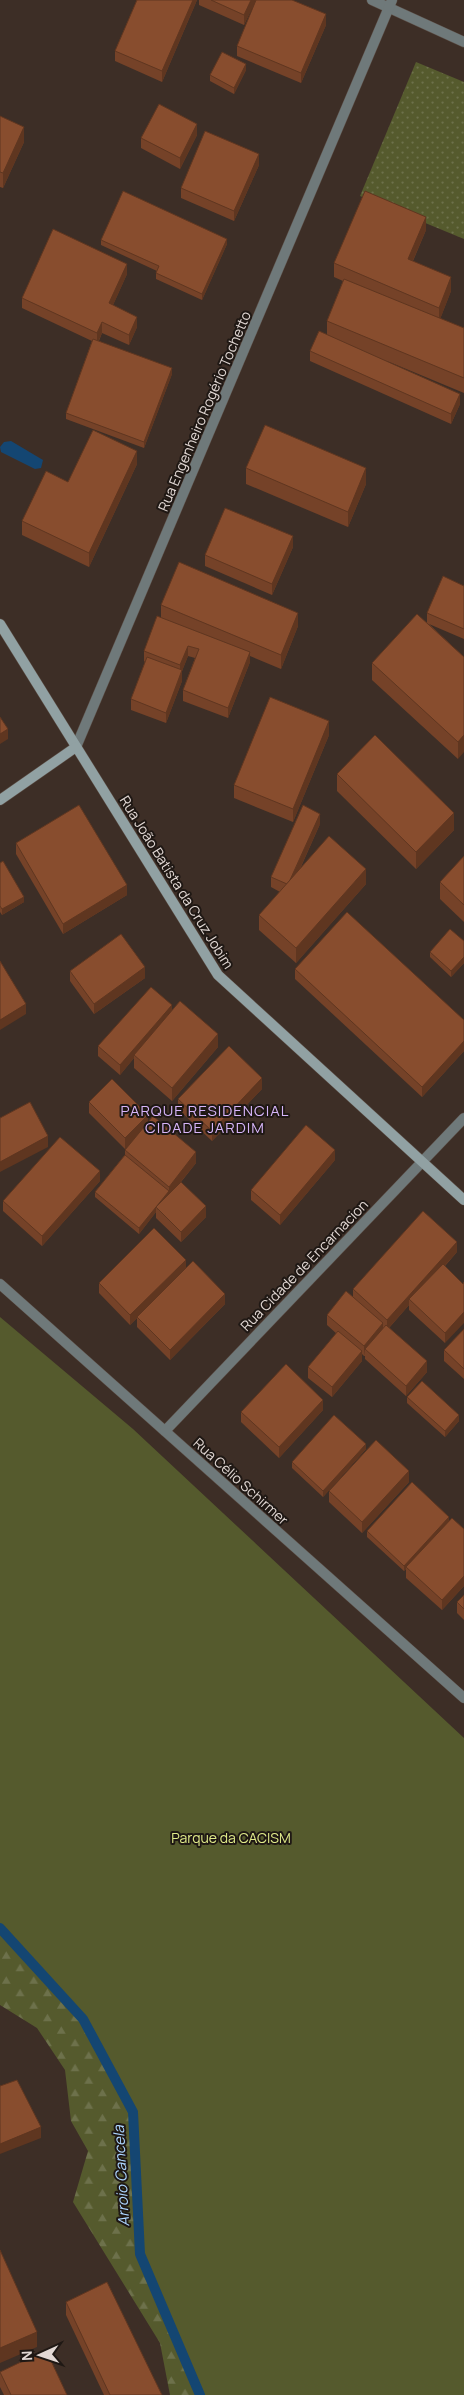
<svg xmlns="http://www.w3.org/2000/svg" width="464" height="2395" font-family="Manrope,sans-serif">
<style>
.grass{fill:url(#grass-dots)}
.forest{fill:url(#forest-firs)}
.park{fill:#555a2d}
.water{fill:#144672}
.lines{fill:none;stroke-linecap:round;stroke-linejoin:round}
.stream{stroke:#144672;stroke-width:10}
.street-casing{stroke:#5b4d45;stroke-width:11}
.secondary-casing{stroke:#5b4d45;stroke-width:11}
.street{stroke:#6f797a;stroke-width:10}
.secondary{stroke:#91a1a3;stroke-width:10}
.wall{fill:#754228}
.shaded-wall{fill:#5f3620}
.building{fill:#884d2e;stroke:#5f3620}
.labels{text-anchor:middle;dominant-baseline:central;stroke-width:4;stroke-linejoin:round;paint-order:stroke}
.street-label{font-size:14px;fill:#e2d8d4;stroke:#1f1814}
.park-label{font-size:14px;fill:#e0eb8a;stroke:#1f1814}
.neighbourhood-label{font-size:15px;letter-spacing:1px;fill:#d7b5f9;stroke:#1f1814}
.water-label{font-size:15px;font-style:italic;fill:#acd5ff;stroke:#1f1814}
</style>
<defs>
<pattern id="grass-dots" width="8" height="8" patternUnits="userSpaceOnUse" patternTransform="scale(1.25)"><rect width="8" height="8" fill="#555a2d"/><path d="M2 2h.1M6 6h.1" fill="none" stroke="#6d714b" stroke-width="1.8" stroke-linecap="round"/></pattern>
<pattern id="forest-firs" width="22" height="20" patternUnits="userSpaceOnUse" patternTransform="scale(1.25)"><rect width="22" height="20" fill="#555a2d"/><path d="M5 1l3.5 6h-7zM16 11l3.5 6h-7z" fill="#6d714b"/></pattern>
</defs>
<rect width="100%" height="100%" fill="#3d2e26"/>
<polygon class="grass" points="416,62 464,82 464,239 360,196"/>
<polygon class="forest" points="0,1872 314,2395 170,2395 160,2343 73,2202 88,2151 71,2121 65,2070 37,2028 0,2005"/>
<polygon class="park" points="0,1317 133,1429 464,1738 464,2395 200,2395 140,2254 133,2112 83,2019 0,1928"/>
<polygon class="water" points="11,441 43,460 41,468 35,469 1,452 0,447 4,442"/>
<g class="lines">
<polyline class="stream" points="0,1928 83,2019 133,2112 140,2254 200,2395"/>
<defs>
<g id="street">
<polyline points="372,0 464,42"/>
<polyline points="76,747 392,0"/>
<polyline points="0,1284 464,1698"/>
<polyline points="165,1431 464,1118"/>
</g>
<g id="secondary">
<polyline points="0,624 218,975 464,1200"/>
<polyline points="0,800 76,747"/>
</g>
</defs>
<use href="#street" class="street-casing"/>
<use href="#secondary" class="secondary-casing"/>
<use href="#street" class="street"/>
<use href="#secondary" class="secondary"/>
</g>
<g class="wall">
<polygon points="137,0 197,0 162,82 115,61 115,51"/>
<polygon points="199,0 256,0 244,25 199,5"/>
<polygon points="326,25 301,83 237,56 237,46"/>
<polygon points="246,70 234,94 210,81 210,75"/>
<polygon points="0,116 24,142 3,188 0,187"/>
<polygon points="197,135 180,169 141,148 141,138"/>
<polygon points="259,165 234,221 181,198 181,188"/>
<polygon points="426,230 413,261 451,291 440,319 464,328 464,393 387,361 460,404 451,424 310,361 310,351 327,334 327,321 343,281 334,277 334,263"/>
<polygon points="101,240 227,244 202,300 156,279 156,273 157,271 101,245"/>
<polygon points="127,274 113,305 137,327 129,345 102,333 99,341 172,374 144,448 66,419 66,413 92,341 22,308 22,298"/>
<polygon points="137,464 89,567 22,535 22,521 68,482"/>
<polygon points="246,468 366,484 348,527 246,484"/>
<polygon points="293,547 272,595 205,566 205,555"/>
<polygon points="464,586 464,639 429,624 464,657 458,759 372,680 372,663 427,622 427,613"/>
<polygon points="161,605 298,626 281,669 250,656 250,662 228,718 183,701 183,690 195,658 188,656 182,671 182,681 166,723 131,710 131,699 145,662 144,661 144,651 161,618"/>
<polygon points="329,735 293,822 234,798 234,785"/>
<polygon points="337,774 454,830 416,869 337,791"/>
<polygon points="320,824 300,869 366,884 296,963 259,930 259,915 280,892 271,887 271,877"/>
<polygon points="16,843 127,895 63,934 16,854"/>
<polygon points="464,856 464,922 440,899 440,882"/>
<polygon points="0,863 24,902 2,915 0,912"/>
<polygon points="464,941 464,963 451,977 430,957 430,952"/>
<polygon points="295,969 464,1020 464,1051 422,1097 295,979"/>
<polygon points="70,971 145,978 94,1014 70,981"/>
<polygon points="172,1011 218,1047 172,1101 134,1068 134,1058 120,1075 98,1056 98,1046"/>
<polygon points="262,1089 212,1141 178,1109 178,1099"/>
<polygon points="89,1102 148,1122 196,1163 181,1182 206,1217 181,1242 156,1218 156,1212 139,1234 95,1197 95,1192 125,1155 125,1150 133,1140 125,1149 89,1113"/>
<polygon points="335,1160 280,1225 251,1200 251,1190"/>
<polygon points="100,1181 42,1246 3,1211 3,1201"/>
<polygon points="457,1252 445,1266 463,1284 445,1343 409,1310 409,1305 389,1328 427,1372 406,1396 365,1359 365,1356 364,1356 362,1354 362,1361 332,1397 308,1378 308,1367 337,1334 327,1325 327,1315 353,1297 353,1289"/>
<polygon points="186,1269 225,1304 170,1360 137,1327 137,1318 130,1325 99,1293 99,1283"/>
<polygon points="464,1329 464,1379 444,1361 444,1350"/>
<polygon points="407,1397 459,1421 445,1437 407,1403"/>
<polygon points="323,1410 279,1458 241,1422 241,1412"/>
<polygon points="366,1449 323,1497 292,1468 292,1462"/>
<polygon points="409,1482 362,1533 329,1502 329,1491"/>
<polygon points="449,1521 464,1529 464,1586 442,1610 406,1578 406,1569 404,1571 367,1537 367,1531"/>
<polygon points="464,1595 464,1620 457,1613 457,1602"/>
<polygon points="66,2302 162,2395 104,2395 66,2315"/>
<polygon points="0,2372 67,2395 4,2395 0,2387"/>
</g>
<g class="shaded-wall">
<polygon points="193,0 197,0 162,82 162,71"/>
<polygon points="251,0 256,0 244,25 244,15"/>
<polygon points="326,14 326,25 301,83 301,73"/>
<polygon points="246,64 246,70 234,94 234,88"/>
<polygon points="197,124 197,135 180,169 180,158"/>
<polygon points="24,127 24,142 3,188 3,173"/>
<polygon points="259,154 259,165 234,221 234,211"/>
<polygon points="426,217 426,230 408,272 408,259"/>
<polygon points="227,239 227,244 202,300 202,294"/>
<polygon points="127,264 127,274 109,314 109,303"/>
<polygon points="451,277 451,291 439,322 439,308"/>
<polygon points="137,317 137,327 129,345 129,335"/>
<polygon points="102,322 102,333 97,344 97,333"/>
<polygon points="172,368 172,374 144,448 144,442"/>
<polygon points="460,394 460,404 451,424 451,414"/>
<polygon points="137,451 137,464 89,567 89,553"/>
<polygon points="366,468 366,484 348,527 348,512"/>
<polygon points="293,536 293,547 272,595 272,584"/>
<polygon points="298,613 298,626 281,669 281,655"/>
<polygon points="188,646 188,656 182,671 182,681 166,723 166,713 180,675 180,665"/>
<polygon points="250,652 250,662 228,718 228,708"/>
<polygon points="329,721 329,735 293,822 293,809"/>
<polygon points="8,729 8,739 0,744 0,734"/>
<polygon points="464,735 464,752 458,759 458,742"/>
<polygon points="454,813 454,830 416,869 416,852"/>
<polygon points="320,814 320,824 288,895 288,885"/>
<polygon points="366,869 366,884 296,963 296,948"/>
<polygon points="127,885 127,895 63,934 63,924"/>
<polygon points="24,897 24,902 2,915 2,909"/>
<polygon points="464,957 464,963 451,977 451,971"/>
<polygon points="145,967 145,978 94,1014 94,1004"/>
<polygon points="26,1004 26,1014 0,1030 0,1020"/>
<polygon points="172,1005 172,1015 134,1055 134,1058 120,1075 120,1065"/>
<polygon points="218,1034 218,1047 172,1101 172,1088"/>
<polygon points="464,1041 464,1051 422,1097 422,1087"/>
<polygon points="262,1078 262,1089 212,1141 212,1131"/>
<polygon points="148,1115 148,1126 125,1149 125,1138"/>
<polygon points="48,1136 48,1147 0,1172 0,1162"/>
<polygon points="335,1150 335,1160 280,1225 280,1215"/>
<polygon points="196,1152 196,1163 158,1210 156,1207 156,1212 139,1234 139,1228 169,1191 169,1187"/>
<polygon points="100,1171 100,1181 42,1246 42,1236"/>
<polygon points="206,1206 206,1217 181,1242 181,1232"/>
<polygon points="457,1242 457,1252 412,1302 409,1299 409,1305 387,1330 387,1320"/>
<polygon points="186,1260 186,1270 130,1325 130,1315"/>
<polygon points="225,1294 225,1304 170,1360 170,1350"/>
<polygon points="464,1312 464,1323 445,1343 445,1333"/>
<polygon points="383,1323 383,1333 365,1349 364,1356 364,1346"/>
<polygon points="362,1351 362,1361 332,1397 332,1387"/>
<polygon points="427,1361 427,1372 406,1396 406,1386"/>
<polygon points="323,1400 323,1410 279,1458 279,1447"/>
<polygon points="459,1415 459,1421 445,1437 445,1431"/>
<polygon points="366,1444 366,1449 323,1497 323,1491"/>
<polygon points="409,1471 409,1482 362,1533 362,1522"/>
<polygon points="449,1517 449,1522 406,1567 406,1569 404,1571 404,1566"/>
<polygon points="464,1576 464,1586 442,1610 442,1600"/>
<polygon points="41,2127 41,2138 0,2154 0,2144"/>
<polygon points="37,2332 37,2347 0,2363 0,2348"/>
</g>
<g class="building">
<polygon points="137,0 193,0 162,71 115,51"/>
<polygon points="211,0 251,0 244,15"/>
<polygon points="256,0 292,0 326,14 301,73 237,46"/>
<polygon points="222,52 246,64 234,88 210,75"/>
<polygon points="159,104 197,124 180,158 141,138"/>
<polygon points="0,116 24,127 3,173 0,172"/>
<polygon points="205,131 259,154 234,211 181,188"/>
<polygon points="123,191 227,239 202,294 156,273 159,266 101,240"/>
<polygon points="365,191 426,217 408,259 451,277 439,308 334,263"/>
<polygon points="53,229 127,264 109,303 137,317 129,335 102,322 97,333 22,298"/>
<polygon points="344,279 464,328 464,378 327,321"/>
<polygon points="319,331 460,394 451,414 310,351"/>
<polygon points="93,339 172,368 144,442 66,413"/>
<polygon points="265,425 366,468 348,512 246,468"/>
<polygon points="93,430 137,451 89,553 22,521 46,471 68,482"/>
<polygon points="225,508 293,536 272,584 205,555"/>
<polygon points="179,562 298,613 281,655 161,605"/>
<polygon points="443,576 464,586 464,629 427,613"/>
<polygon points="417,614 464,657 464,735 458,742 372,663"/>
<polygon points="157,616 250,652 228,708 183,690 199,649 188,646 180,665 144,651"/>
<polygon points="147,657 182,670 166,713 131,699"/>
<polygon points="270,697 329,721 293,809 234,785"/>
<polygon points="0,717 8,729 0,734"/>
<polygon points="375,735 454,813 416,852 337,774"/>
<polygon points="79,805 127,885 63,924 16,843"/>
<polygon points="303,805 320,814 290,880 287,884 271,877"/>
<polygon points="329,836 366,869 296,948 259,915"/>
<polygon points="464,856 464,905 440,882"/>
<polygon points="3,861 24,897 2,909 0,906 0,863"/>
<polygon points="347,912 464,1020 464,1041 422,1087 295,969"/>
<polygon points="450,929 464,941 464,957 451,971 430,952"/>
<polygon points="121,934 145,967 94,1004 70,971"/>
<polygon points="0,961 26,1004 0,1020"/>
<polygon points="151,987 172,1005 120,1065 98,1046"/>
<polygon points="180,1001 218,1034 172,1088 134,1055"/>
<polygon points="229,1046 262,1078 212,1131 178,1099"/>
<polygon points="112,1079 148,1115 125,1138 89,1102"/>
<polygon points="30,1102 48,1136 0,1162 0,1118"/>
<polygon points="153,1116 196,1152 169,1187 125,1150"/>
<polygon points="306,1125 335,1150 280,1215 251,1190"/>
<polygon points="60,1137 100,1171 42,1236 3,1201"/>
<polygon points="125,1155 169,1191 139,1228 95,1192"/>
<polygon points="181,1182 206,1206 181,1232 156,1207"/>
<polygon points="423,1211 457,1242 387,1320 353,1289"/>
<polygon points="154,1228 186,1260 130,1315 99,1283"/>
<polygon points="193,1261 225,1294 170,1350 137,1317"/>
<polygon points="443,1264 463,1284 464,1282 464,1312 445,1333 409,1299"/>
<polygon points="346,1291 383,1323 364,1346 327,1315"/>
<polygon points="386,1325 427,1361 406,1386 365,1349"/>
<polygon points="464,1329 464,1369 444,1350"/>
<polygon points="338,1331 362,1351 332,1387 308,1367"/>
<polygon points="286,1364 323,1400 279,1447 241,1412"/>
<polygon points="422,1381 459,1415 445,1431 407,1397"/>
<polygon points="334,1415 366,1444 323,1491 292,1462"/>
<polygon points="376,1440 409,1471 362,1522 329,1491"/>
<polygon points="412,1482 449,1517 404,1566 367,1531"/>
<polygon points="452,1518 464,1529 464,1576 442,1600 406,1567"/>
<polygon points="464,1595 464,1609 457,1602"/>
<polygon points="17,2080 41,2127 0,2144 0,2086"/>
<polygon points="0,2250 37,2332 0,2348"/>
<polygon points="107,2282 162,2395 110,2395 66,2302"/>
<polygon points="46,2350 67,2395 11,2395 0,2372"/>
</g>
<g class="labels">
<g class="street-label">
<text transform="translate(204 411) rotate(-67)">Rua Engenheiro Rogério Tochetto</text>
<text transform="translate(177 882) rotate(58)">Rua João Batista da Cruz Jobim</text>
<text transform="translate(304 1265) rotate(-46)">Rua Cidade de Encarnacion</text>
<text transform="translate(241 1481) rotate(42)">Rua Célio Schirmer</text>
</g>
<g class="park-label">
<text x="231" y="1837">Parque da CACISM</text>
</g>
<g class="neighbourhood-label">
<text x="205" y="1110">PARQUE RESIDENCIAL<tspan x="205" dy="17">CIDADE JARDIM</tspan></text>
</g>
<g class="water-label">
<text transform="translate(121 2176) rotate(-93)">Arroio Cancela</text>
</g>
</g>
<g transform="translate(40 2355) rotate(267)" stroke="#1f1814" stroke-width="4" paint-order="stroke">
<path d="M0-4L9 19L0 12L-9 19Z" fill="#e2d8d4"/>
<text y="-8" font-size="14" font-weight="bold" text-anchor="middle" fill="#e2d8d4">N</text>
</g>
</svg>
